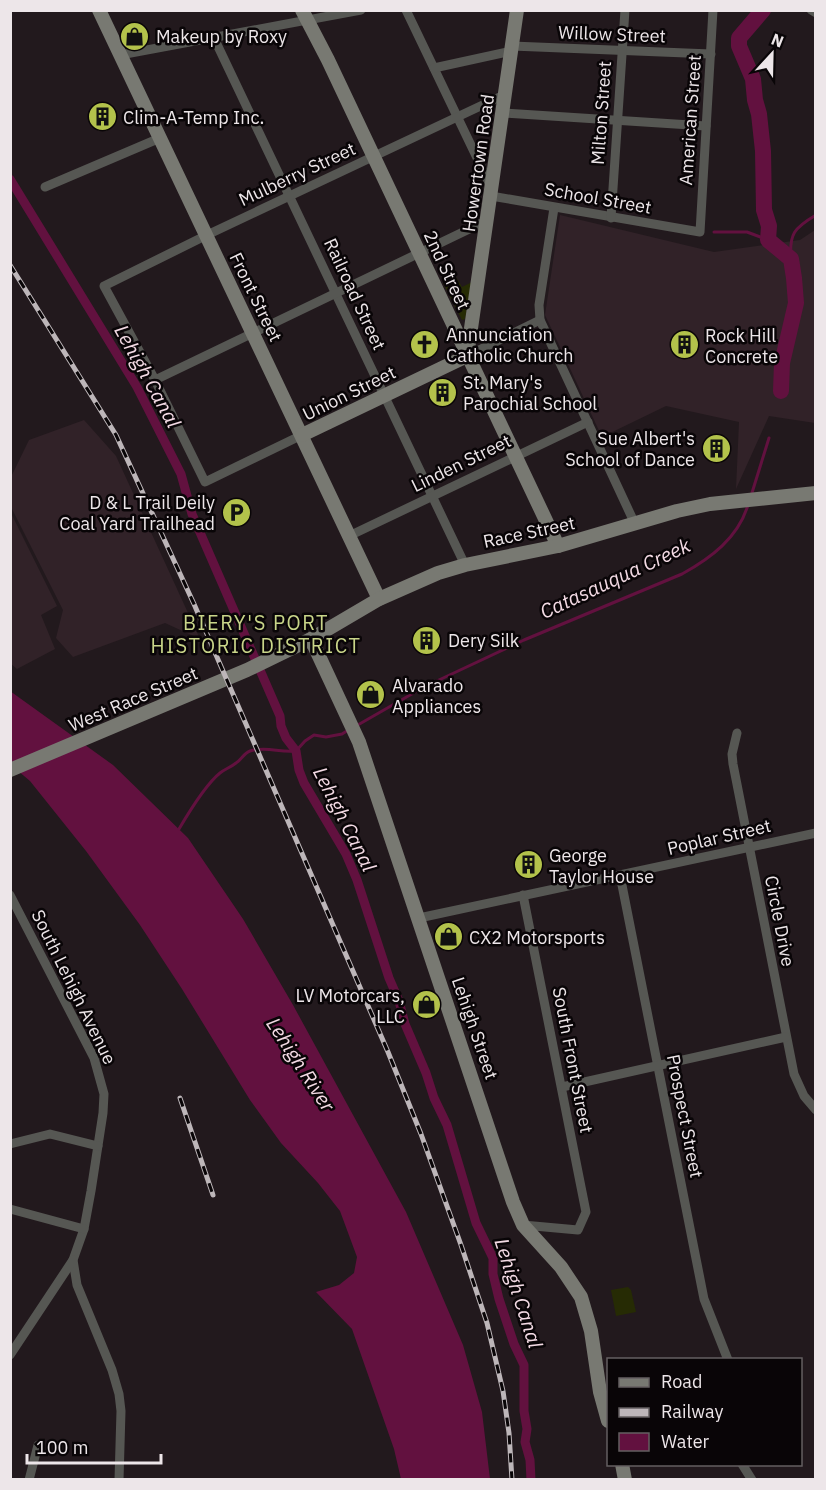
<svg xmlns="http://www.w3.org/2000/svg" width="826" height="1490" font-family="'IBM Plex Sans',sans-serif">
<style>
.built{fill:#312228}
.green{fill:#262b04}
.water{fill:#62113f}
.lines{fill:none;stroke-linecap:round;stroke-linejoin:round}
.stream{stroke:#62113f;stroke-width:3}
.canal{stroke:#62113f;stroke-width:9}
.river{stroke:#62113f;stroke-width:16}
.street{stroke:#565753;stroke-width:9}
.secondary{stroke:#787972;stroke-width:14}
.rail-casing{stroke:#bdb6b9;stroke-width:5}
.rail{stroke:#090507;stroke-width:3;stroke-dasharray:9;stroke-linecap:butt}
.labels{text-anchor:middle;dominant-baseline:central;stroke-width:5;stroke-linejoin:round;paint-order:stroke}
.street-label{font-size:18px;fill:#ede6e9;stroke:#090507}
.poi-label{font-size:18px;fill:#ede6e9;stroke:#090507;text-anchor:start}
.water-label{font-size:20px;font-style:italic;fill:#f3dae4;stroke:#090507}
.neighbourhood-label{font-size:20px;letter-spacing:1.5px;fill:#c9d589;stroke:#090507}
</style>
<rect width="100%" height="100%" fill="#22191d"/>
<g class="built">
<polygon points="560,215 714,252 800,240 815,230 815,423 769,416 736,489 739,422 666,406 602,437 545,315"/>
<polygon points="84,420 116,456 200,639 165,623 73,657 56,638 63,610 11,507 11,477 29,440"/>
<polygon points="11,513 57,606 41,615 55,649 17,669 10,663"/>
</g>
<g class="green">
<polygon points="456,277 462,287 472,282 465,319 462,320 443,283"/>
<polygon points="628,1287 631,1290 636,1312 616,1316 611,1290"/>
</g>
<polygon class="water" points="10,691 113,765 188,838 243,919 293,1005 406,1212 463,1345 482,1412 490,1479 401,1479 394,1449 352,1329 316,1292 339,1285 354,1273 357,1257 340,1211 318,1183 281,1143 250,1100 182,989 140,925 86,851 30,781 11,765"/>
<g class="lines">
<g class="stream">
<polyline points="714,232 747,232 768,240"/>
<path d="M791,259c-2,-25 3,-31 25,-44"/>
<polyline points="751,496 769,438"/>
<path d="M356,726l68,-39 100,-47 158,-66c29,-16 56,-36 66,-69"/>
<path d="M179,829c10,-17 26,-44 41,-56 5,-4 11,-6 16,-10 5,-3 8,-10 14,-12 16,-5 30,2 46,0l9,-10 9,-6 12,2 16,-3 8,-5"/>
</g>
<polyline class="canal" points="10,179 137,387 181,474 192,514 280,716 281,726 286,738 296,751 299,770 304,783 346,854 357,880 389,978 399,1001 405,1024 426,1073 434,1098 447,1125 476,1223 493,1258 493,1274 499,1299 514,1344 524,1365 524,1411 527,1429 525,1442 530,1460 531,1480"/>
<polyline class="river" points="763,10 739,38 739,46 753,79 755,100 759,114 763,151 764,210 769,226 768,240 791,259 794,278 796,303 782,363 781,391"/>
<g class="street">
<polyline points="406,10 491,187"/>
<polyline points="811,10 816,13"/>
<polyline points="214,38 465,565"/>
<polyline points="512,46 711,54"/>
<polyline points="120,55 361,10"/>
<polyline points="434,68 512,51"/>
<polyline points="503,113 706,126"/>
<polyline points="45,187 160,138"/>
<polyline points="491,196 700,232 713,10"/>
<polyline points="554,208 539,305 540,320 635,524"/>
<polyline points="611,218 625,10"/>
<polyline points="467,356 540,320"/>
<polyline points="155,380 488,220"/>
<polyline points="302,435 205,482 155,380 104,286 207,235 506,94"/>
<polyline points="349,536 588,422"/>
<polyline points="737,733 732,754 733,764 794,1074 804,1096 816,1110"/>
<polyline points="620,875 704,1299 728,1360"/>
<polyline points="10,895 94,1058 104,1094 103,1113 91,1191 84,1229 73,1260 77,1285 112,1370 119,1394 121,1411 119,1480"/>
<polyline points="523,895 586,1212 578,1230 523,1225"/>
<polyline points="419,918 816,833"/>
<polyline points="562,1087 786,1037"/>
<polyline points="10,1144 50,1134 98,1146"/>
<polyline points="10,1209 84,1229"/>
<polyline points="10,1355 73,1260"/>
<polyline points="742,1464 752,1480"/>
<polyline points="29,1480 38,1445"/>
</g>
<g class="secondary">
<polyline points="99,10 379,599"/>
<polyline points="302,10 328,60 558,546"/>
<polyline points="302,435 467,356 517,10"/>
<polyline points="311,639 359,742 513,1202 523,1225 561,1267 581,1297 591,1331 600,1392 608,1421"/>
<polyline points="10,770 247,670 311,639 379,599 438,573 465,565 558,546 677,511 710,504 816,493"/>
<polyline points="622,1464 625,1480"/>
</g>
<defs>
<g id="rail">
<polyline points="10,265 116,435 194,604 388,1052 421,1134 461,1245 487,1323 503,1391 509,1433 512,1480"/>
<polyline points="180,1098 213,1195"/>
</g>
</defs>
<use href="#rail" class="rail-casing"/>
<use href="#rail" class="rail"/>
</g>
<defs>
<symbol id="shop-disc" viewBox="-11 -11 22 22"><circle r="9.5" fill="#b3c24b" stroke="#090507"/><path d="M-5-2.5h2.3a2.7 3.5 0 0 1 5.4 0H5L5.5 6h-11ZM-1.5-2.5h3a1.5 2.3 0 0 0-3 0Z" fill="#111"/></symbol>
<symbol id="building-disc" viewBox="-11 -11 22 22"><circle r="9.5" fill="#b3c24b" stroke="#090507"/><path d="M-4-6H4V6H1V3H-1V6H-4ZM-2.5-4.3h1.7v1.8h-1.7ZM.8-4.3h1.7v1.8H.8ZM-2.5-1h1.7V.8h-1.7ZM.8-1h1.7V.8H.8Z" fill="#111"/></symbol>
<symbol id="church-disc" viewBox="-11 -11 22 22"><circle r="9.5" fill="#b3c24b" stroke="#090507"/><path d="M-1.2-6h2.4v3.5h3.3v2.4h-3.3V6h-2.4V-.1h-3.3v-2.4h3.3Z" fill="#111"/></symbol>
<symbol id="parking-disc" viewBox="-11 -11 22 22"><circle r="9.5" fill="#b3c24b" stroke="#090507"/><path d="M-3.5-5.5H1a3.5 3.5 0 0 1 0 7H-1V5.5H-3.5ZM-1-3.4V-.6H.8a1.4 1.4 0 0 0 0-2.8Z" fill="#111"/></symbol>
</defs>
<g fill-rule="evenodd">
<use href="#shop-disc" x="118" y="20" width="33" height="33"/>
<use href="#building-disc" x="86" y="100" width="33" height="33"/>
<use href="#church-disc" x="408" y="328" width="33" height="33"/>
<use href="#building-disc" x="668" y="328" width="33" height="33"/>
<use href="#building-disc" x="426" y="376" width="33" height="33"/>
<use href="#building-disc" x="700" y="432" width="33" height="33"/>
<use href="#parking-disc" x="220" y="496" width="33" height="33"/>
<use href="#building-disc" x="410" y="624" width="33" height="33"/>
<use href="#shop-disc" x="354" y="678" width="33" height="33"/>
<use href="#building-disc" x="512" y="848" width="33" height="33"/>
<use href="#shop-disc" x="432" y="920" width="33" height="33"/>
<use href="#shop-disc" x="410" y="988" width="33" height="33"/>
</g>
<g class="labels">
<g class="street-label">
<text transform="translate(612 34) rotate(2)">Willow Street</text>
<text transform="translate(601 113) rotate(-86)">Milton Street</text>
<text transform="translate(690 120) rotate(-86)">American Street</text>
<text transform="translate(478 163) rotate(-82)">Howertown Road</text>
<text transform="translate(297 174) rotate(-25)">Mulberry Street</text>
<text transform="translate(598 198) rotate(10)">School Street</text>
<text transform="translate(447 270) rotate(65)">2nd Street</text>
<text transform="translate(355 294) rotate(65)">Railroad Street</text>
<text transform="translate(256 297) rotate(64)">Front Street</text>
<text transform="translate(349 393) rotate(-26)">Union Street</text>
<text transform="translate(461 463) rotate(-26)">Linden Street</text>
<text transform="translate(529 532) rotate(-12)">Race Street</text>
<text transform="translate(133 699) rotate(-23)">West Race Street</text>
<text transform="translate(719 837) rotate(-13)">Poplar Street</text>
<text transform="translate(780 921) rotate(79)">Circle Drive</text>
<text transform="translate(74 987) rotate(64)">South Lehigh Avenue</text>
<text transform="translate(475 1028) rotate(71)">Lehigh Street</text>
<text transform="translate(573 1060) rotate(79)">South Front Street</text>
<text transform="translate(685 1116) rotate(79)">Prospect Street</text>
</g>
<g class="poi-label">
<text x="156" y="36">Makeup by Roxy</text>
<text x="123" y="117">Clim-A-Temp Inc.</text>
<text x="446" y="334">Annunciation<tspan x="446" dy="21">Catholic Church</tspan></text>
<text x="705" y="335">Rock Hill<tspan x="705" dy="21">Concrete</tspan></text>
<text x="463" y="382">St. Mary's<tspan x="463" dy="21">Parochial School</tspan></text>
<text x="695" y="438" text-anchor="end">Sue Albert's<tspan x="695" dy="21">School of Dance</tspan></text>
<text x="215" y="502" text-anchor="end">D &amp; L Trail Deily<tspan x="215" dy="21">Coal Yard Trailhead</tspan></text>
<text x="448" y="640">Dery Silk</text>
<text x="392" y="685">Alvarado<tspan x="392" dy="21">Appliances</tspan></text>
<text x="549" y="855">George<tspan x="549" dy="21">Taylor House</tspan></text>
<text x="469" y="937">CX2 Motorsports</text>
<text x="405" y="995" text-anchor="end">LV Motorcars,<tspan x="405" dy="21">LLC</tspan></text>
</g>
<g class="water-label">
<text transform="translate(148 376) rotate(61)">Lehigh Canal</text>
<text transform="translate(615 578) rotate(-25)">Catasauqua Creek</text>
<text transform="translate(345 819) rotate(63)">Lehigh Canal</text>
<text transform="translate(301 1064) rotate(57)">Lehigh River</text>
<text transform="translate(519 1293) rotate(72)">Lehigh Canal</text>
</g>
<g class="neighbourhood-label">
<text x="256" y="622">BIERY'S PORT<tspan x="256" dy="23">HISTORIC DISTRICT</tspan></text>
</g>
</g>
<rect width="826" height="1490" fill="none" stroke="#ede6e9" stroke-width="24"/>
<rect x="607" y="1358" width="195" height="108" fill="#090507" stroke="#645f61" stroke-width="1.5"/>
<rect x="619" y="1378" width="30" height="9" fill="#787972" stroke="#645f61" stroke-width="1.5"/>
<text x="661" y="1388" font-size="18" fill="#ede6e9">Road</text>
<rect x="619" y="1408" width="30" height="9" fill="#bdb6b9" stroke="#645f61" stroke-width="1.5"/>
<text x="661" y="1418" font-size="18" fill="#ede6e9">Railway</text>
<rect x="619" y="1433" width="30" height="18" fill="#62113f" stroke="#645f61" stroke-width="1.5"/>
<text x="661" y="1448" font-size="18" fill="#ede6e9">Water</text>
<g transform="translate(772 54) rotate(22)" stroke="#090507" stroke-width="4.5" paint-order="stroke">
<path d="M0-4.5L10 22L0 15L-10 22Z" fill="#ede6e9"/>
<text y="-9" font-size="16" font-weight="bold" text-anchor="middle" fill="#ede6e9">N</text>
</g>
<path d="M27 1454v9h134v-9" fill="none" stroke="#ede6e9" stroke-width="3"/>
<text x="36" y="1454" font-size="18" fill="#ede6e9" stroke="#090507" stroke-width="4.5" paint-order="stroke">100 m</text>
</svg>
